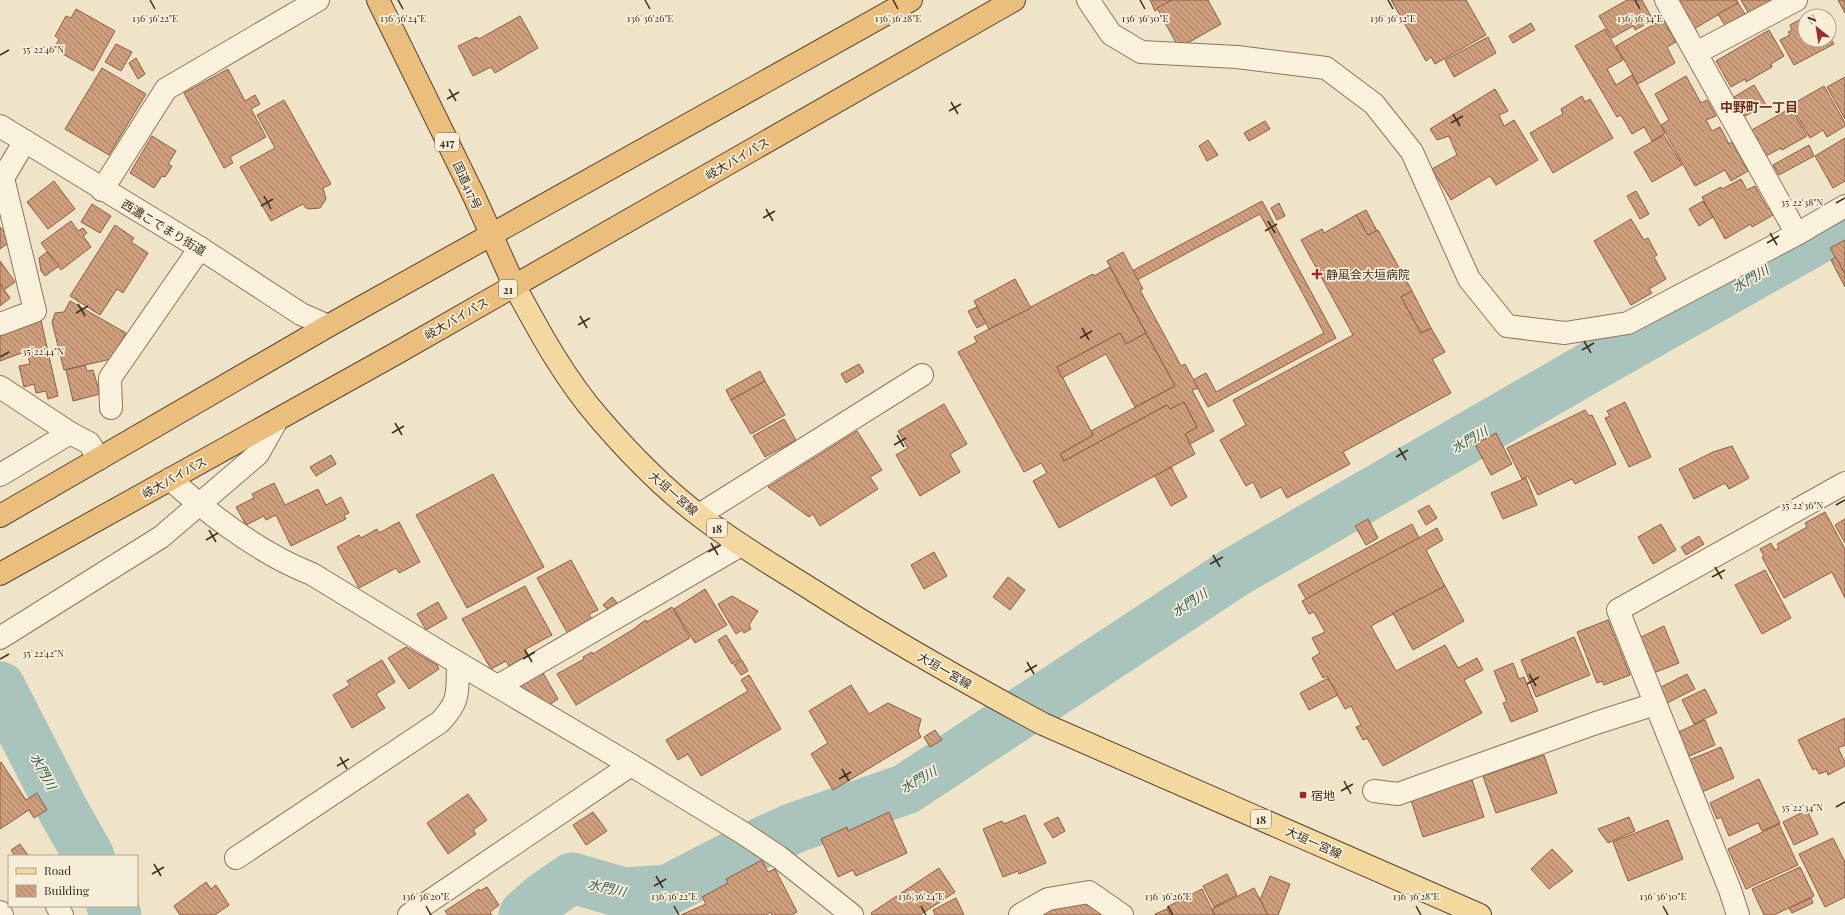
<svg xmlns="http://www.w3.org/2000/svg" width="1845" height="915" font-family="'Playfair Display','Noto Sans JP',serif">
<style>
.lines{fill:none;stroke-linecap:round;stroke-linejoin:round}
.river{stroke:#a9c4bc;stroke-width:51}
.building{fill:url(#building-back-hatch);stroke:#8d5f41}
.minor-casing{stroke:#8d765c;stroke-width:24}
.tertiary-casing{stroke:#8d765c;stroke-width:24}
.primary-casing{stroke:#5b4430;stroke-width:24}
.trunk-casing{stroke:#5b4430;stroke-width:24}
.minor{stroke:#faf1dc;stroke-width:22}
.tertiary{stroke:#faf1dc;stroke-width:22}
.primary{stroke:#f3d9a0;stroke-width:22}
.trunk{stroke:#eabe7c;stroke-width:22}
.ticks{fill:none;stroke:#3d2e20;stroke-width:1.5}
.poi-dot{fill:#9e2a2b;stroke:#f7eed8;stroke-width:1.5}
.labels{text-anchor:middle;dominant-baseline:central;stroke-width:3.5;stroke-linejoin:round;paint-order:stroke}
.shield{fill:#f7eed8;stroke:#756857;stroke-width:1}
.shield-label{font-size:11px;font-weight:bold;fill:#3d2e20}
.street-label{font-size:12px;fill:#3d2e20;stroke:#f7eed8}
.poi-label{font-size:12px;fill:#3d2e20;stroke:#f7eed8;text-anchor:start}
.neighbourhood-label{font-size:13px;font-weight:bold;fill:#6b2e1e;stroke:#f7eed8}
.water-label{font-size:13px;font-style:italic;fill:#2f5d5a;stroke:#f7eed8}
.ticks-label{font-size:10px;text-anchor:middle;fill:#3d2e20;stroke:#f7eed8;stroke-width:3.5;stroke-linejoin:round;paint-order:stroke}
</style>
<defs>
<pattern id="building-back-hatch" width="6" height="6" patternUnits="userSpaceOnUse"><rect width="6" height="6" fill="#cf9f7d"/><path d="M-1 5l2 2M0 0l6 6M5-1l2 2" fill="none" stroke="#a98266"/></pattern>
</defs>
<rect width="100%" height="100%" fill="#f0e4c8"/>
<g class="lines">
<g class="river">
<polyline points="0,687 64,812 89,856"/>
<polyline points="112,906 116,915"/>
<polyline points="524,915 543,898 572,878 624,893 668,890 741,852 794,828 906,789 1235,572 1594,365 1845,223"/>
</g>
</g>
<g class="building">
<polygon points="1150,0 1172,0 1155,11"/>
<polygon points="1172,0 1208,0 1221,24 1179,48 1157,8"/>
<polygon points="1391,0 1466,0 1486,35 1435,64 1431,57 1426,61"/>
<polygon points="1627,0 1642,0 1653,20 1635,30 1633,26 1612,38 1599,16"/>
<polygon points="1678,0 1737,0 1738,3 1694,29"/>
<polygon points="1741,0 1776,0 1749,14"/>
<polygon points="1838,0 1845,0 1845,13"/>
<polygon points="1738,3 1747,17 1727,29 1718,14"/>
<polygon points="76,9 115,31 93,71 54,49 59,39 55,36 66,16 71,18"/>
<polygon points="520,16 538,48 495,73 491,67 473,76 458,46 477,37 479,39"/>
<polygon points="1805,17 1805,40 1829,40 1829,36 1834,44 1794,65 1780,40 1790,35 1788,32 1792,30 1790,25"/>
<polygon points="1663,19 1676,42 1667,47 1675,63 1638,84 1616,46"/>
<polygon points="1531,23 1535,30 1513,43 1509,36"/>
<polygon points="1605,29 1623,60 1607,69 1616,85 1632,75 1665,133 1652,141 1644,127 1632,134 1621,115 1617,117 1575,46"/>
<polygon points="1769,30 1784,56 1771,64 1772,67 1746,82 1745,79 1731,87 1716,61"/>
<polygon points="1488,37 1496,53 1454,77 1445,60"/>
<polygon points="116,44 132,52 121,71 105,62"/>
<polygon points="136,58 145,74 138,79 129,63"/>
<polygon points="102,68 146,94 109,155 65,129"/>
<polygon points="228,69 245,101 255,95 260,104 251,109 266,137 230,157 233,163 224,168 184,93"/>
<polygon points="1686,76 1701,103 1707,100 1716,116 1706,120 1712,131 1720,127 1729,144 1732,142 1748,171 1731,181 1725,170 1695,186 1661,125 1669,120 1655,94"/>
<polygon points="1845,77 1845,119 1827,87"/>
<polygon points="1754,85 1766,105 1745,116 1734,97"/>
<polygon points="1824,86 1845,123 1845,126 1827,137 1823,130 1810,138 1791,105"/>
<polygon points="1495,89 1508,111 1499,115 1504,126 1514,120 1538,160 1496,185 1490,176 1451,200 1432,169 1457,155 1449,136 1437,140 1430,129"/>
<polygon points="1582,96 1585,102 1590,99 1613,138 1553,173 1530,133 1563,114 1561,109"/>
<polygon points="284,100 331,184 323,188 326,199 320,208 309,209 306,208 303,204 271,221 240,167 275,148 257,115"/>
<polygon points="1791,108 1807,136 1782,150 1781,148 1764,157 1750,131"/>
<polygon points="1265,121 1270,129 1249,141 1244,133"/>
<polygon points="1664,135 1682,165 1652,182 1634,152"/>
<polygon points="152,136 176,151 168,164 172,166 165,177 162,176 154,188 130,173"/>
<polygon points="1845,138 1845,181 1833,188 1815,156"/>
<polygon points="1208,140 1218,155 1207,161 1199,146"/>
<polygon points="1809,145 1814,156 1779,175 1773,165"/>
<polygon points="1741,179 1747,190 1755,186 1768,209 1769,208 1773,215 1752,227 1751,224 1725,239 1702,197 1721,187 1722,189"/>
<polygon points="54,181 75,209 48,229 27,202"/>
<polygon points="1636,191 1649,214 1640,219 1627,196"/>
<polygon points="1262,201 1336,338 1208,407 1193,380 1206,373 1216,392 1324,333 1260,214 1137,280 1132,271"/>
<polygon points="1703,201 1713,217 1699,226 1689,209"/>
<polygon points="1279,203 1285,216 1277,220 1271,208"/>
<polygon points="92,204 111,216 100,233 81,222"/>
<polygon points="1366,210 1377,231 1368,235 1356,215"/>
<polygon points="1356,215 1368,235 1378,230 1412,291 1401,297 1421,333 1431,328 1445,352 1432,359 1451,393 1343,452 1350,464 1287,498 1281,487 1261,498 1253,482 1246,486 1220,440 1246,425 1233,400 1353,335 1301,240 1322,229 1324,233"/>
<polygon points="1631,219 1644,240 1648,238 1657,255 1654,257 1666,279 1649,289 1652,293 1631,305 1594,241"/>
<polygon points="71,221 78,231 83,228 87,233 83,236 91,247 61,270 41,243"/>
<polygon points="115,225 134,238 131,242 148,253 123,293 117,289 100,315 70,296"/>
<polygon points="0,227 11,241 0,249"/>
<polygon points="1845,240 1845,274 1830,248"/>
<polygon points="47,252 59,266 45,276 41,271 39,258"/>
<polygon points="1123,252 1143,289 1140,290 1181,366 1185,364 1198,388 1192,390 1214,431 1190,444 1185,434 1197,427 1184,402 1170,409 1167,405 1064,461 1060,454 1093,435 1091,431 1175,386 1107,261"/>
<polygon points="1836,257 1845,274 1845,287 1831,260"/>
<polygon points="0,261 15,282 4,290 0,284"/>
<polygon points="1110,267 1146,333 1126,344 1120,333 1057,367 1093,435 1060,454 1064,461 1167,405 1170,409 1184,402 1197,427 1185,434 1195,454 1059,528 1033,481 1047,473 1041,463 1024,472 958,352 977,342 974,337 1093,274 1094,276"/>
<polygon points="1015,279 1031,308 989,329 974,301"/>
<polygon points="0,284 10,298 0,306"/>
<polygon points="1412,291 1431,328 1421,333 1401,297"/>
<polygon points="70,301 126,333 111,359 64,370 52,322 55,313 64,312"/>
<polygon points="977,307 986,323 977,328 968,311"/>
<polygon points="40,316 58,396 48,399 46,391 36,393 34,384 24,387 19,366 30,364 27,351 0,361 0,331"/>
<polygon points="1120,333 1126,344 1146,333 1175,386 1135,407 1106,354 1062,378 1057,367"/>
<polygon points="859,364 864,372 846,383 841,374"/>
<polygon points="85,365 87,371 93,370 100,394 73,401 66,370"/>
<polygon points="760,371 765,381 731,400 726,390"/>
<polygon points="765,381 785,415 751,434 731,400"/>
<polygon points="1625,402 1651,457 1629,467 1605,418 1610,416 1607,411"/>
<polygon points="944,404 967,444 950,454 960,472 920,496 896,455 908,448 898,431"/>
<polygon points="1585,410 1589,416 1592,415 1616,464 1575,484 1572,479 1538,495 1528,476 1522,479 1507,448"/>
<polygon points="784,419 796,440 765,457 753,436"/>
<polygon points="857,431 882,470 870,477 878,489 820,526 813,514 809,517 768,487"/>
<polygon points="1496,433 1512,464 1491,475 1475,444"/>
<polygon points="1732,446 1749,478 1729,489 1725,483 1694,499 1679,469 1713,452"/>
<polygon points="331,455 336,464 316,476 310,467"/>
<polygon points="1171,467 1187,497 1171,506 1155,476"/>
<polygon points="493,474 544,567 467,608 416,515"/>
<polygon points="1526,478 1537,505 1503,519 1491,493"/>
<polygon points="274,483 285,505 318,489 326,505 341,497 349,513 344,515 346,519 291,546 276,515 266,520 264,516 246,525 236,507 254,498 252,494"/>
<polygon points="1429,505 1437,518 1426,525 1418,511"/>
<polygon points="1825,512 1845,549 1845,598 1832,572 1784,598 1762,557 1764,556 1760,549 1771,543 1775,550 1779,548 1777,544 1807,527 1805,523"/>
<polygon points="1368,519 1378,538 1366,545 1355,526"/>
<polygon points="1845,519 1845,543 1835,525"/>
<polygon points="399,522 420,562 399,573 396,568 359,588 337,547 359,535 361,538 377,529 379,533"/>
<polygon points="1412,524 1419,538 1306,599 1298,585"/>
<polygon points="1661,524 1676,550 1653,564 1638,537"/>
<polygon points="1437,528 1443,540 1426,550 1445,586 1371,626 1396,671 1445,645 1458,668 1477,658 1483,670 1464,680 1482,713 1383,766 1367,738 1363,740 1356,727 1361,725 1351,706 1345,709 1327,676 1323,678 1312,658 1320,653 1312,638 1325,632 1314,612 1309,614 1302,601"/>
<polygon points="1699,536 1704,544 1686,555 1681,547"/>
<polygon points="934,552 947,576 924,589 911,565"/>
<polygon points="571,560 598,610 589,614 594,623 569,636 537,578"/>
<polygon points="1765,570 1791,618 1762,634 1735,585"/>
<polygon points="1008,577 1025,590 1010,610 993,597"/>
<polygon points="525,586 552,635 524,650 527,656 509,666 506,661 491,669 462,619"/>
<polygon points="1445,586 1464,621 1413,650 1393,613"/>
<polygon points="705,589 727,625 695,643 674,609"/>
<polygon points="732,596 758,611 749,625 751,629 744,633 742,630 736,634 718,604"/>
<polygon points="612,597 621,607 613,615 603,605"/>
<polygon points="438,602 447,618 426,630 417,614"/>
<polygon points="672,607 690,638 576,705 557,674 584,659 583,657 592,652 593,654 637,627 637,626 646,620 647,622"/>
<polygon points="1608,620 1630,675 1604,685 1602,681 1597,683 1577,632"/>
<polygon points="1664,626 1679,663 1651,674 1637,639"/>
<polygon points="726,635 741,659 732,664 718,640"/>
<polygon points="1574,637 1590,675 1536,697 1521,660"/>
<polygon points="406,647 437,665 439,669 409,689 388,658"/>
<polygon points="557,659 560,663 543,673 558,699 549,705 515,683"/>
<polygon points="382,660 395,682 376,694 385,708 352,728 333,695 350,685 347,681"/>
<polygon points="742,660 748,671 741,675 734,665"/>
<polygon points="1513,663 1519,679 1524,677 1538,711 1511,722 1503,703 1507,702 1494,671"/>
<polygon points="1687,674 1695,689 1667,703 1659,688"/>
<polygon points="749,675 781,729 701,776 688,754 678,760 666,740 748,691 741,680"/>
<polygon points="1328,678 1338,695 1309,710 1300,693"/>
<polygon points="851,685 869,714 888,703 921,719 918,731 921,737 833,790 811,754 828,743 809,711"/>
<polygon points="1705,689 1717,713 1694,724 1682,700"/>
<polygon points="1845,718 1845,745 1838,748 1845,762 1845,766 1828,775 1827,771 1819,774 1816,768 1813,770 1798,740"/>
<polygon points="1705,720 1715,745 1687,757 1676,733"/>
<polygon points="935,730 942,740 930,747 924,737"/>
<polygon points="1721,747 1734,778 1702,792 1689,760"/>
<polygon points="1544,755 1557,793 1496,813 1483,776"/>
<polygon points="1,762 26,800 37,793 47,810 34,818 29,810 0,829 0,763"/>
<polygon points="1759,779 1780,823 1762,831 1758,823 1729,836 1721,817 1717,819 1710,803"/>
<polygon points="1472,780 1484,817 1423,837 1411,800"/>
<polygon points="468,794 487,820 473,830 476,834 448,854 427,823"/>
<polygon points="1807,810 1818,834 1794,845 1783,822"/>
<polygon points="593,812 607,831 586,845 573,825"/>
<polygon points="889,812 907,853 856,876 853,870 838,877 821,839 847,827 848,831"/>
<polygon points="1025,815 1046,863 1019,874 1018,871 1003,877 983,829 1002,821 1004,824"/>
<polygon points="1058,817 1065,831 1053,838 1044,824"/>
<polygon points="1629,817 1635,831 1608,843 1598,829"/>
<polygon points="1668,820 1683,859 1628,881 1613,842"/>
<polygon points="1779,824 1798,865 1746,889 1728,849"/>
<polygon points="1833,838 1845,862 1844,863 1845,866 1845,897 1825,907 1799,854"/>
<polygon points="20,844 28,855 26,856 15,856 11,850"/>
<polygon points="1552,849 1573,871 1549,889 1531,869"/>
<polygon points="762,860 768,872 775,869 797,912 791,915 772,915 771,912 766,915 681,915 706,904 702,897 728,883 726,879"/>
<polygon points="1800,867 1814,896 1774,915 1764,915 1752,889"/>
<polygon points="939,868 955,892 920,915 872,915 871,913"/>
<polygon points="1227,874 1237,895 1214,907 1203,886"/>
<polygon points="1270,876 1290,884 1278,915 1268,915 1260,900"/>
<polygon points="206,882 211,889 216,885 229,905 215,915 180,915 174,906"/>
<polygon points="487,887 499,905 490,912 492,915 448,915 445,911 479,889 480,891"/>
<polygon points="1254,888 1268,915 1215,915 1212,909"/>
<polygon points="1202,889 1215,915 1171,915 1167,907"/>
<polygon points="956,898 964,915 935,915 933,910"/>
<polygon points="1811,898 1813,903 1792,913 1789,908"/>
<polygon points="1078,899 1101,913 1102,915 1038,915"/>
<polygon points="1167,909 1170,915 1155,915 1155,914"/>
</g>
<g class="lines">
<defs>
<g id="minor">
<polyline points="1088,0 1111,34 1141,52 1237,57 1326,68 1374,104 1412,152 1469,279 1507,326 1565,333 1628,323 1797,234 1845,206"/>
<polyline points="1666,0 1797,234"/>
<polyline points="1696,53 1796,0"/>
<polyline points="102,190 166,89 318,0"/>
<polyline points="0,324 35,311 3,178 25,141"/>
<polyline points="0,387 70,433 89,443 99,459"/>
<polyline points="111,408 110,378 200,248"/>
<polyline points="0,475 70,433"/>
<path d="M170,479c41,37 91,75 142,95l146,89 173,102 112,68 36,24 73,58"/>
<polyline points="699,515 922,375"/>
<polyline points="0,638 161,537 258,454 277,420"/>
<polyline points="498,686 741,545"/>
<polyline points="1374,791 1398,794 1596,723 1655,704"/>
<path d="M236,858l204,-136c21,-22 17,-30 18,-59"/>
<polyline points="57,906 62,915"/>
<polyline points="0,912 2,915"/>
<polyline points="409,915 631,765"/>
<polyline points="1020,915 1048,899 1089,892 1122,915"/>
<polyline points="1738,915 1730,890 1618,610 1845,483"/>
</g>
<polyline id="tertiary" points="0,126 200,248 301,314 328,326"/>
<path id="primary" d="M514,285c25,46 50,93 85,133 30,35 64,70 101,98 36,28 76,51 114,75 75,48 151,91 229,133l437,191"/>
<g id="trunk">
<polyline points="378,0 474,196 514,285"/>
<polyline points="0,516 328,326 911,0"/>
<polyline points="0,574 395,354 1014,0"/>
</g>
</defs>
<use href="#minor" class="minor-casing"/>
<use href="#tertiary" class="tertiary-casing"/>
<use href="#primary" class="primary-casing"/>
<use href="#trunk" class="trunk-casing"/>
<use href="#minor" class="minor"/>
<use href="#tertiary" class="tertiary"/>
<use href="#primary" class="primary"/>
<use href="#trunk" class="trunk"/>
</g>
<path class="ticks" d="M150,0l5,9M398,0l5,9M645,0l5,9M893,0l5,9M1140,0l5,9M1388,0l5,9M1635,0l5,9M0,55l9,-5M449,89l7,12M447,99l12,-7M951,102l7,12M949,111l12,-7M1453,114l7,12M1451,123l12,-7M264,196l7,13M1836,203l9,-5M261,206l12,-7M766,209l7,12M763,218l12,-7M1268,221l7,12M1265,231l12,-7M1770,233l7,12M1767,243l12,-7M78,304l7,12M76,313l12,-7M580,316l7,12M578,325l12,-7M1082,328l7,12M1080,338l12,-7M1584,341l7,12M1582,350l12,-7M0,357l9,-5M395,423l7,12M392,433l12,-7M897,435l7,12M894,445l12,-7M1399,448l7,12M1396,457l12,-7M1836,505l9,-5M209,530l7,12M206,540l12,-7M711,543l7,12M708,552l13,-7M1213,555l7,12M1210,564l13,-7M1715,567l7,12M1712,577l13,-7M525,650l7,12M0,659l9,-5M523,659l12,-7M1027,662l7,12M1025,672l12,-7M1529,674l7,12M1527,684l12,-7M340,757l7,12M337,766l12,-7M842,769l7,12M839,779l12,-7M1344,781l7,13M1341,791l12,-7M1836,807l9,-5M154,864l7,12M152,874l12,-7M656,876l7,12M654,886l12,-7M426,906l5,9M674,906l5,9M921,906l5,9M1168,906l5,9M1416,906l5,9M1663,906l5,9"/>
<g class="poi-dot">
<path d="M1315 268h4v4h4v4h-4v4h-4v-4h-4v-4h4z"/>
<rect x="1299" y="791" width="8" height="8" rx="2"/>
</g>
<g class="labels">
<g class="shield">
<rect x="435" y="133" width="24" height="18" rx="3"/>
<rect x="499" y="280" width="18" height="18" rx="3"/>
<rect x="707" y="519" width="20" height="18" rx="3"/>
<rect x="1251" y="810" width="20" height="18" rx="3"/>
</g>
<g class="shield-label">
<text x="447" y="142">417</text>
<text x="508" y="289">21</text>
<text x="717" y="528">18</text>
<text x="1261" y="819">18</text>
</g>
<g class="street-label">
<text transform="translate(737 158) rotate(-30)">岐大バイパス</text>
<text transform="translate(468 185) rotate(65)">国道417号</text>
<text transform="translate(164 227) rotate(31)">西濃こでまり街道</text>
<text transform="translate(456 318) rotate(-30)">岐大バイパス</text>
<text transform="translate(174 477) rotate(-29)">岐大バイパス</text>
<text transform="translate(674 493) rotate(41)">大垣一宮線</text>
<text transform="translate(945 670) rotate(30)">大垣一宮線</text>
<text transform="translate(1314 842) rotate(24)">大垣一宮線</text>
</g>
<g class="poi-label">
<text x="1326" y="274">静風会大垣病院</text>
<text x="1311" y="795">宿地</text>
</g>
<g class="neighbourhood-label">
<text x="1759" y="106">中野町一丁目</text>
</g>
<g class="water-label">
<text transform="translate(1750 278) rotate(-30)">水門川</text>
<text transform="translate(1469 439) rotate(-30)">水門川</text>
<text transform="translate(1189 602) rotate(-33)">水門川</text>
<text transform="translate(44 771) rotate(62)">水門川</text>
<text transform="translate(918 779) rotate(-30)">水門川</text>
<text transform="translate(607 887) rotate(13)">水門川</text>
</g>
</g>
<g class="ticks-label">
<text x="155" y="22">136°36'22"E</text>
<text x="403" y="22">136°36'24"E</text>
<text x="650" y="22">136°36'26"E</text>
<text x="898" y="22">136°36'28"E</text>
<text x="1145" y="22">136°36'30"E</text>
<text x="1393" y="22">136°36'32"E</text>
<text x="1640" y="22">136°36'34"E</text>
<text x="43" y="53">35°22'46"N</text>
<text x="1802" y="206">35°22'38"N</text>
<text x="43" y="355">35°22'44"N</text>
<text x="1802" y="509">35°22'36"N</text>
<text x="43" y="657">35°22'42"N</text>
<text x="1802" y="811">35°22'34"N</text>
<text x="426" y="900">136°36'20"E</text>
<text x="674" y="900">136°36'22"E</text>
<text x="921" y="900">136°36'24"E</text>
<text x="1168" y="900">136°36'26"E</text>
<text x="1416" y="900">136°36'28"E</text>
<text x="1663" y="900">136°36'30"E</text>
</g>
<rect x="8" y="855" width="130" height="52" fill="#f7eed8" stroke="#ada18e"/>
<rect x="16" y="868" width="20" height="6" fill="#f3d9a0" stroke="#ada18e"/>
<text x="44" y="875" font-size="12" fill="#3d2e20">Road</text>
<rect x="16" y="885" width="20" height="12" fill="url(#building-back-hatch)" stroke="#ada18e"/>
<text x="44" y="895" font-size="12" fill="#3d2e20">Building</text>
<g transform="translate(1817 28) rotate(330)"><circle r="19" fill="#f7eed8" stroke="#ada18e"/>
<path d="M0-3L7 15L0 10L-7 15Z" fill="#9e2a2b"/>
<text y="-6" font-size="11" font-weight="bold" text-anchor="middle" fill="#3d2e20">N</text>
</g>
</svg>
